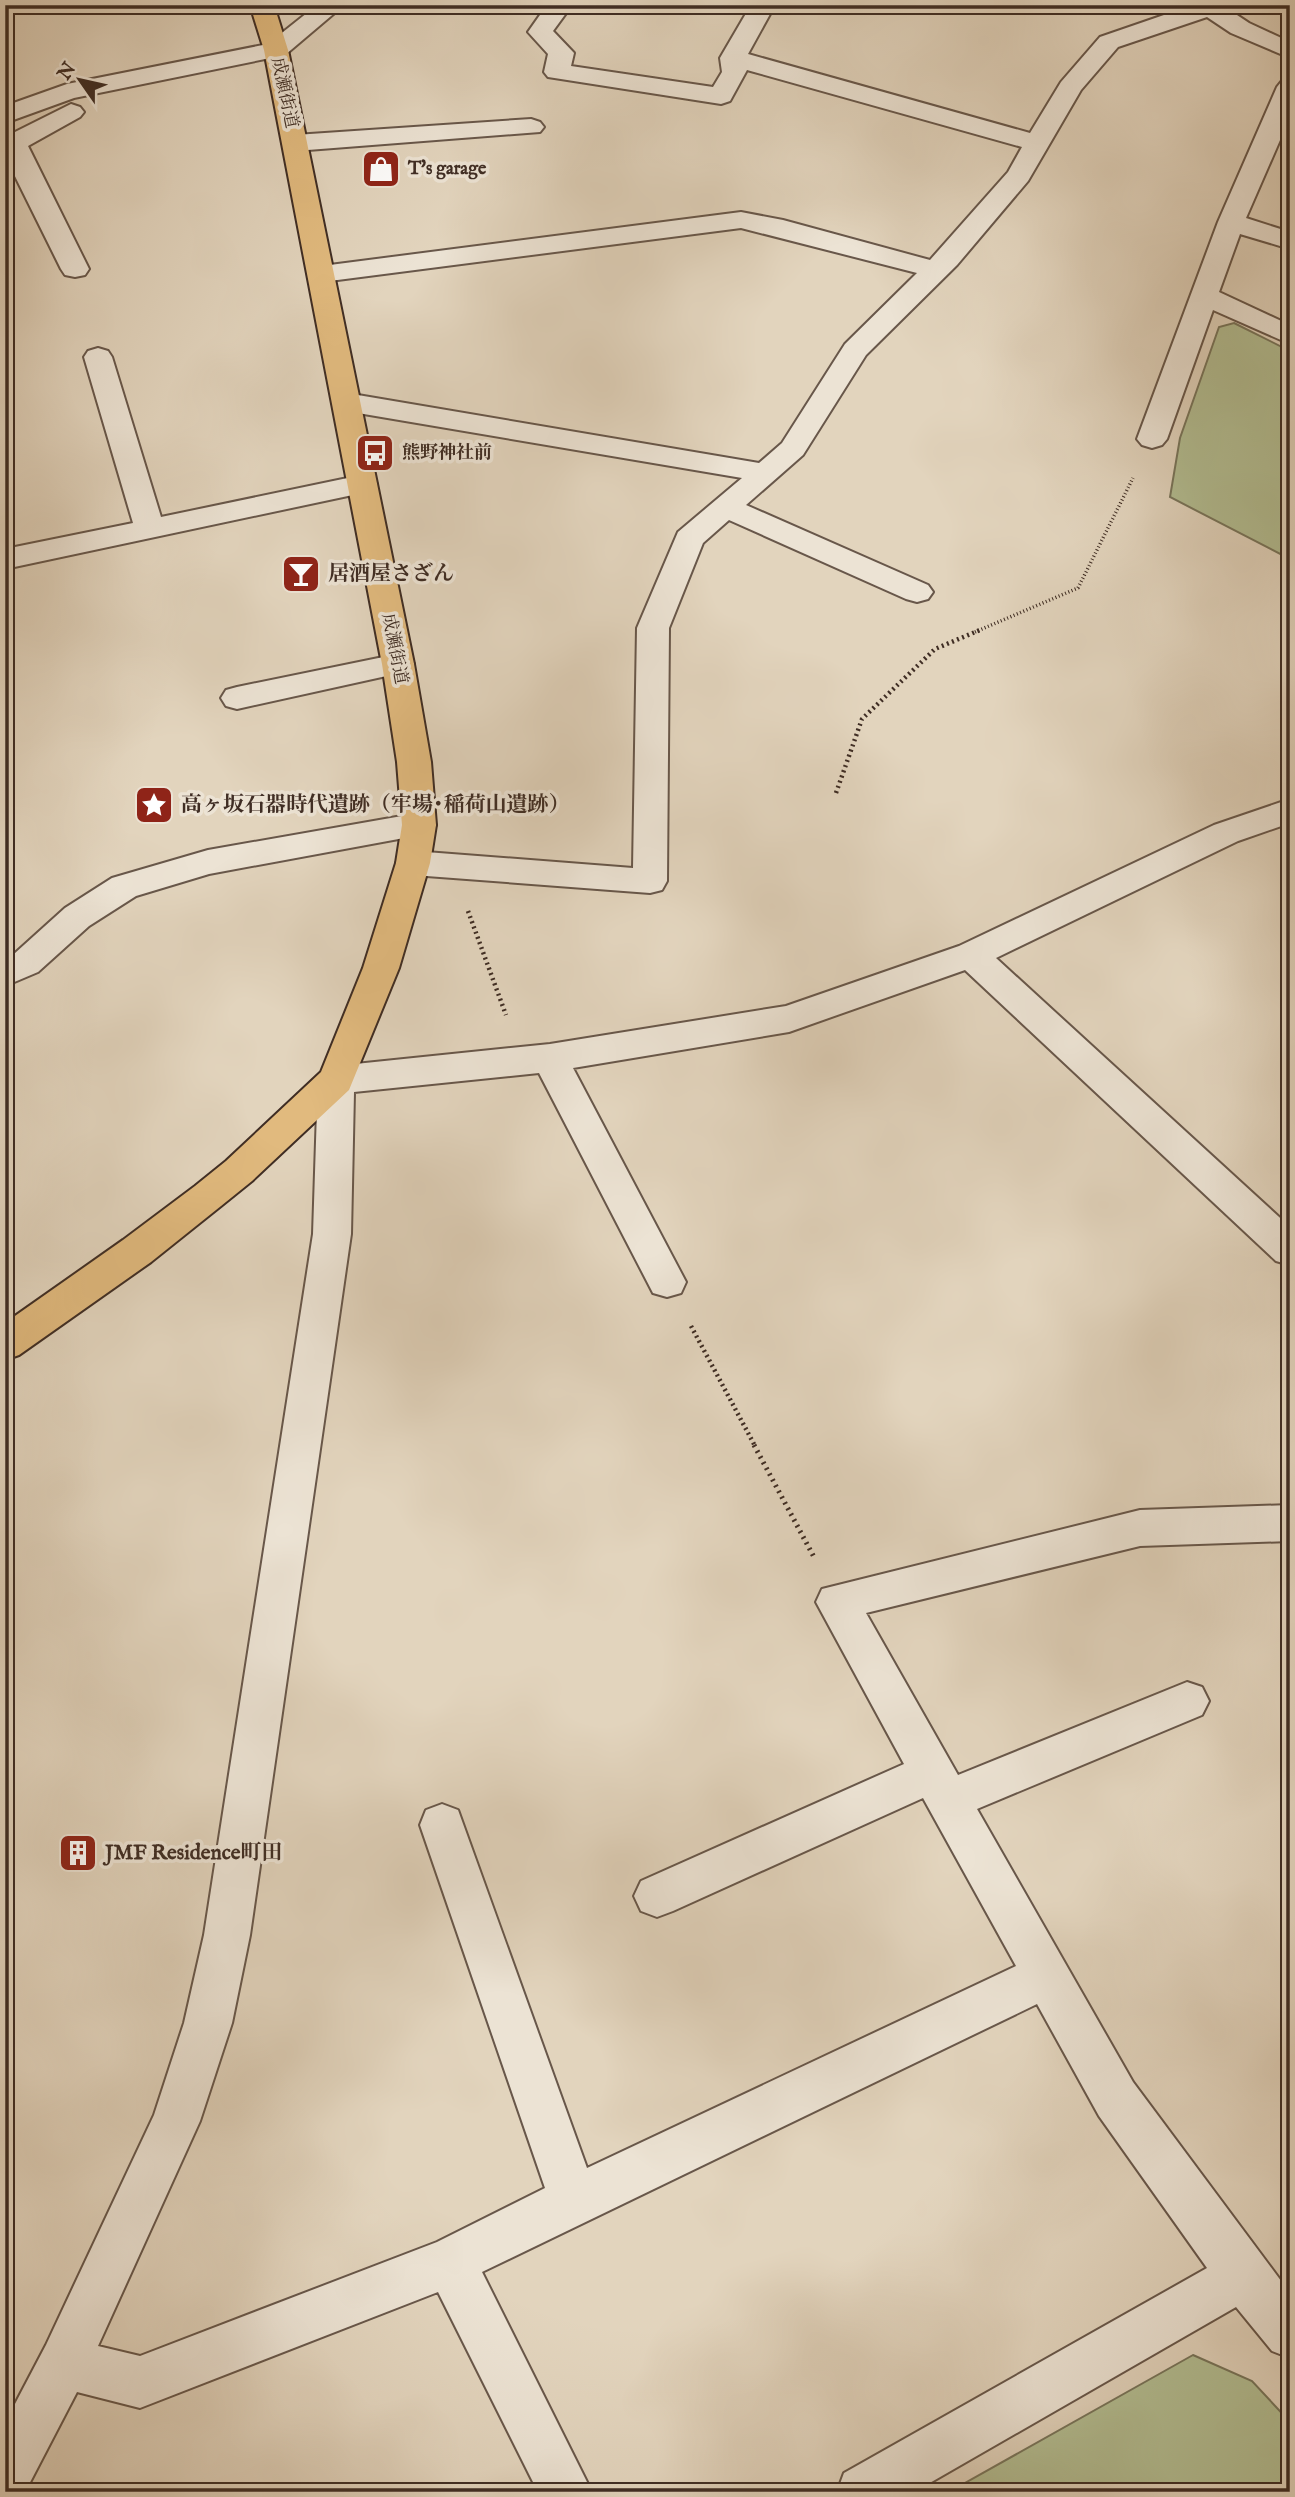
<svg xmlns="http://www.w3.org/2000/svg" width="1295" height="2497" font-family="'IM FELL English','Noto Serif JP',serif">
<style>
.green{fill:#b2bd92;stroke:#78755b;stroke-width:2}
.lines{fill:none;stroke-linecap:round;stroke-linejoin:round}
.minor-casing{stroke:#68574a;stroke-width:4}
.major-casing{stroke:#3f2d24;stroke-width:4}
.path-far2{stroke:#3f2d24;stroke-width:3.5;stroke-dasharray:1 2.5;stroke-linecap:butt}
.path-far1{stroke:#3f2d24;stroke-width:4.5;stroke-dasharray:2 3.5;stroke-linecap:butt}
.path{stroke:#3f2d24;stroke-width:5;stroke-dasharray:2 4.5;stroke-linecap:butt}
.minor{fill:#ece3d4;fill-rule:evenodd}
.major{fill:#e1ba7e;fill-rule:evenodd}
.labels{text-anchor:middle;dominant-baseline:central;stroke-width:7;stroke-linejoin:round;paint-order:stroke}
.far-street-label{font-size:18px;fill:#3f2d24;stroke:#ece3d4}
.far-poi-label{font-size:18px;font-weight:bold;fill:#3f2d24;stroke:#ece3d4;text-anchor:start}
.poi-label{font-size:21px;font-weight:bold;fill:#3f2d24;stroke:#ece3d4;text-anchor:start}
</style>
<rect width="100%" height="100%" fill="#e2d4bd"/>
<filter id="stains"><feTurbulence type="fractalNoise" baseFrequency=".00286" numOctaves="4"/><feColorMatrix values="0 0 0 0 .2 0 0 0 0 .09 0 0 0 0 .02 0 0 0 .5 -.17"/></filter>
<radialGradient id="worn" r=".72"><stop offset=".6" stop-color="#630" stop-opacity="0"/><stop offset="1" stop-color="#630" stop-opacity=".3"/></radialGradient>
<g class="green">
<polygon points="1234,323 1290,351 1290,559 1170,497 1180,438 1219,327"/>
<polygon points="1193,2355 1252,2381 1290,2422 1290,2492 949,2492"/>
</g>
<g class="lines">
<defs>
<g id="minor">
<polygon points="317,5 344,5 285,55 74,98 5,123 5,106 67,84 268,44"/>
<polygon points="547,5 572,5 553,31 574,53 571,66 713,87 722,72 720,58 751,5 775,5 748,54 1030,133 1061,82 1100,37 1193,5 1230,5 1228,9 1249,23 1290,42 1290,58 1231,33 1207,17 1118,47 1081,90 1028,181 957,265 866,355 803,455 746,505 928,585 933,592 928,599 917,602 906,599 729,520 703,543 669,628 667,881 662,890 650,893 413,875 401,871 396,863 401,855 413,851 633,868 637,628 678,532 742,478 346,411 336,408 332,402 336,396 346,393 759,463 782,443 845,344 917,273 741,228 322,282 312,280 308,274 312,268 322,266 741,212 783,220 930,260 1008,172 1022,147 747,70 730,101 721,104 548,77 544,72 548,54 528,32"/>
<polygon points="1290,79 1290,117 1246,218 1290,232 1290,249 1240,234 1219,292 1290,325 1290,344 1213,310 1167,439 1162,445 1152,448 1142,445 1137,439 1218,222 1277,87 1281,82"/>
<polygon points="71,104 80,107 84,112 80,117 28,146 89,269 85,275 75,277 65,275 61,269 5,156 5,137"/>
<polygon points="531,119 540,122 544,127 540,132 295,151 286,149 282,143 286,137 295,135"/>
<polygon points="98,348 108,351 112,357 161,517 362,475 373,478 377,484 373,490 362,493 5,569 5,549 133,523 84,357 88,351"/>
<polygon points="398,654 409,657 414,664 409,671 237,709 226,706 221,698 226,690 237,687"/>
<polygon points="1290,799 1290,823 1238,841 996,958 1290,1227 1290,1265 1276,1261 965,970 789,1032 573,1068 686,1282 681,1293 667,1297 653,1293 539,1073 354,1092 351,1234 250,1935 232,2023 200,2121 98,2346 140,2356 437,2242 545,2188 420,1825 426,1810 442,1804 458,1810 587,2168 1016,1966 923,1798 673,1911 657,1917 641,1911 634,1896 641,1881 904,1764 816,1602 822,1589 1140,1510 1290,1505 1290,1541 1140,1546 866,1613 958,1775 1187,1682 1202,1687 1209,1701 1202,1715 977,1809 1133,2082 1290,2293 1290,2358 1272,2351 1236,2307 914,2492 837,2492 844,2473 1207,2268 1099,2116 1037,2004 482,2272 592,2492 538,2492 438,2292 140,2408 77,2392 25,2492 5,2492 5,2423 46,2345 154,2115 184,2023 204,1935 313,1234 318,1080 323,1070 336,1066 550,1044 786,1006 959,946 1214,825"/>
<polygon points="419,813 431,817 436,825 431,833 209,874 136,896 89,926 38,972 5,986 5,958 14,954 65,908 112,878 208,850"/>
</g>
<polygon id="major" points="250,5 274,5 288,50 414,664 431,762 436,825 430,863 399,968 349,1090 252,1181 221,1206 151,1262 19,1355 5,1360 5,1323 123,1240 195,1186 226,1161 321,1072 363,968 396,863 402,825 397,762 382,664 264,50"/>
</defs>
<use href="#minor" class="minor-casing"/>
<use href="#major" class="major-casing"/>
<polyline class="path-far2" points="975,632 1078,588 1133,478"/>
<g class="path-far1">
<polyline points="836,793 862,719 935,649 980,630"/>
<polyline points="468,911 506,1015"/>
<polyline points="691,1326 755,1446"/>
</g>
<polyline class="path" points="754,1445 815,1559"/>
<use href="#minor" class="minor"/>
<use href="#major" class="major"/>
</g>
<defs>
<symbol id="shop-square" viewBox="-11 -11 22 22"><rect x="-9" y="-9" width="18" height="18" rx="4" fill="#8f2418" stroke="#ece3d4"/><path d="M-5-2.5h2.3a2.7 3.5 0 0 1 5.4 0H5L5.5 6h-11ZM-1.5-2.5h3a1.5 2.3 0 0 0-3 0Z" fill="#fff"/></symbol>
<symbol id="bus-square" viewBox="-11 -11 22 22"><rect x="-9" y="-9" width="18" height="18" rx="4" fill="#8f2418" stroke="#ece3d4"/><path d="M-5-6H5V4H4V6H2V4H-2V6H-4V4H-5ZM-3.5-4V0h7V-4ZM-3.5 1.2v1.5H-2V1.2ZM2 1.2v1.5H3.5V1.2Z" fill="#fff"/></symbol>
<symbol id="bar-square" viewBox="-11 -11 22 22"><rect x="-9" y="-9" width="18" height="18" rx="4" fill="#8f2418" stroke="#ece3d4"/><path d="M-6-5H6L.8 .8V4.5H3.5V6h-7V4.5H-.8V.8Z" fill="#fff"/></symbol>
<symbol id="sight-square" viewBox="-11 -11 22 22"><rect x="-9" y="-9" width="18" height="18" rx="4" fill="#8f2418" stroke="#ece3d4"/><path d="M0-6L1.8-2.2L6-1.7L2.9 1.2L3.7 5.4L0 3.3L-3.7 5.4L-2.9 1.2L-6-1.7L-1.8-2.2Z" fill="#fff"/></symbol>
<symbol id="building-square" viewBox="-11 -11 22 22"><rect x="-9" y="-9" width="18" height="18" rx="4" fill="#8f2418" stroke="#ece3d4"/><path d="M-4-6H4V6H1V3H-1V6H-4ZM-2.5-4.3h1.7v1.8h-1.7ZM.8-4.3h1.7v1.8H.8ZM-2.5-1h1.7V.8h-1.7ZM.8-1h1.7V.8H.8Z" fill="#fff"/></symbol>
</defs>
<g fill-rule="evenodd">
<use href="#shop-square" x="359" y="147" width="44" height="44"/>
<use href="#bus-square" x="353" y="431" width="44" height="44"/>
<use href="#bar-square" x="279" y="552" width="44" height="44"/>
<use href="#sight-square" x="132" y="783" width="44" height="44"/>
<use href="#building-square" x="56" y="1831" width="44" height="44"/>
</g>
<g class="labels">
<g class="far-street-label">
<text transform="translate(284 93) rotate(78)">成瀬街道</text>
<text transform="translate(394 649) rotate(79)">成瀬街道</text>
</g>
<g class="far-poi-label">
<text x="408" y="169">T's garage</text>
<text x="402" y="453">熊野神社前</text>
</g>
<g class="poi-label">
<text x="328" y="574">居酒屋さざん</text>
<text x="181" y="805">高ヶ坂石器時代遺跡（牢場･稲荷山遺跡）</text>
<text x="105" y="1853">JMF Residence町田</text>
</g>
</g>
<rect width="1295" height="2497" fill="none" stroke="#e2d4bd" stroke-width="28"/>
<rect x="7" y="7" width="1281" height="2483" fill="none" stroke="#3f2d24" stroke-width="3.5"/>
<rect x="14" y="14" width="1267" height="2469" fill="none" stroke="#3f2d24" stroke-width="2"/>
<g transform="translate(80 80) rotate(304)" stroke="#ece3d4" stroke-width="5" paint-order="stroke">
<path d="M0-5L12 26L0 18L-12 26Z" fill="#3f2d24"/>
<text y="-10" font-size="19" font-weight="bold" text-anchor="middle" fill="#3f2d24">N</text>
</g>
<rect width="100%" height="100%" filter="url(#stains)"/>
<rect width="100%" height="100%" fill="url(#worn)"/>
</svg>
